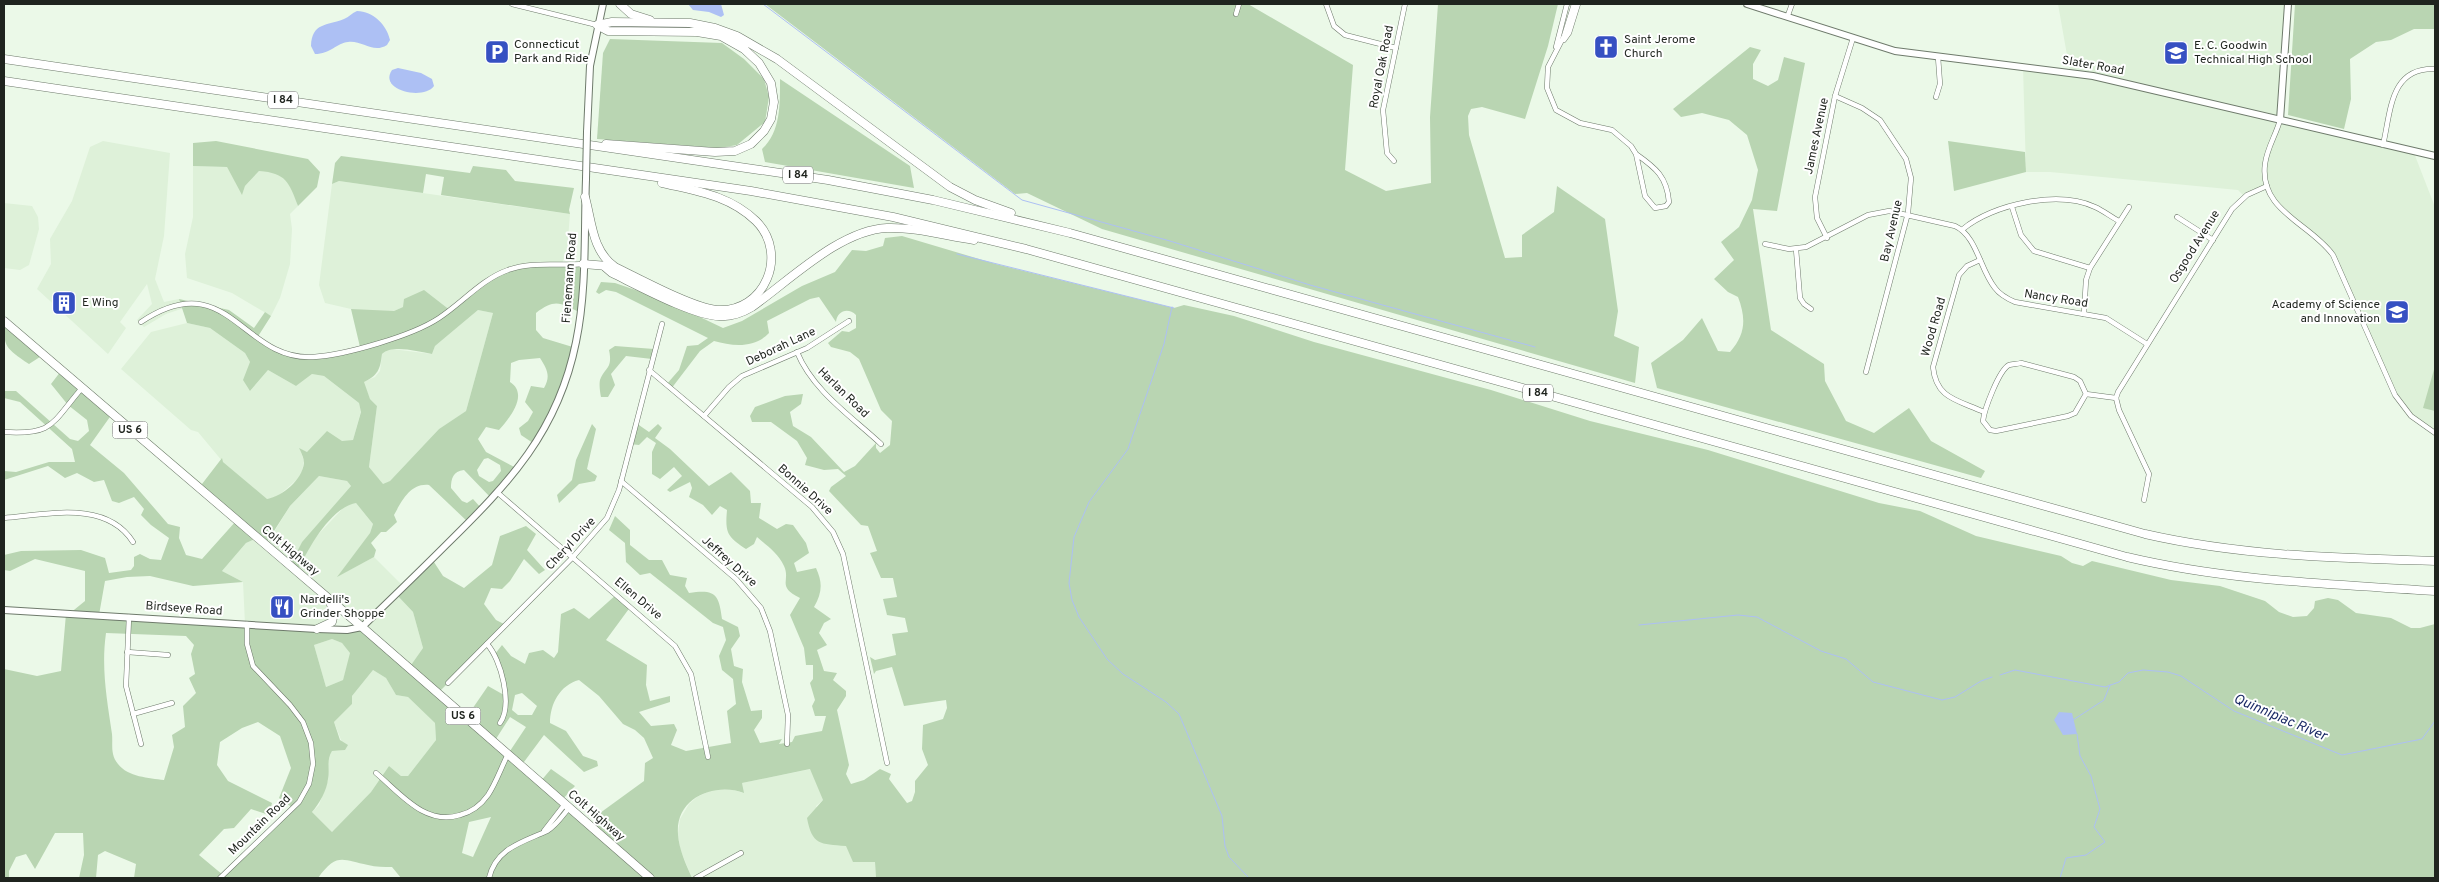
<svg xmlns="http://www.w3.org/2000/svg" width="2439" height="882" font-family="Overpass,sans-serif">
<style>
.built{fill:#def1d9}
.green{fill:#b9d5b2;fill-rule:evenodd}
.water{fill:#adc0f4}
.lines{fill:none;stroke-linecap:round;stroke-linejoin:round}
.stream{stroke:#adc0f4;stroke-width:1}
.street-casing{stroke:#6e7a6b;stroke-width:5.5}
.secondary-casing{stroke:#6e7a6b;stroke-width:8}
.highway-casing{stroke:#6e7a6b;stroke-width:9}
.street{stroke:#fff;stroke-width:4.5}
.secondary{stroke:#fff;stroke-width:6}
.highway{stroke:#fff;stroke-width:8}
.secondary-bridge-casing{stroke:#6e7a6b;stroke-width:8;stroke-linecap:butt}
.secondary-bridge{stroke:#fff;stroke-width:6}
.labels{text-anchor:middle;dominant-baseline:central;stroke-width:4;stroke-linejoin:round;paint-order:stroke}
.shield{fill:#fff;stroke:#626662;stroke-width:1}
.shield-label{font-size:11px;font-weight:bold;fill:#1f241e}
.poi-label{font-size:12px;fill:#1f241e;stroke:#fff;text-anchor:start}
.street-label{font-size:12px;fill:#1f241e;stroke:#fff}
.water-label{font-size:14px;font-style:italic;fill:#1c2b66;stroke:#fff}
</style>
<rect width="100%" height="100%" fill="#ebf9e8"/>
<g class="built">
<polygon points="2058,4 2288,4 2280,120 2414,153 2435,207 2435,433 2426,427 2403,406 2328,248 2283,212 2267,186 2245,197 2238,190 2050,172 2026,172 2023,67 2070,72"/>
<polygon points="103,141 170,153 164,236 155,279 164,302 179,299 184,308 166,314 144,327 137,320 152,304 147,284 120,322 126,328 108,354 37,289 51,264 50,239 72,201 90,147"/>
<polygon points="193,166 227,167 242,194 245,186 259,171 275,172 290,183 298,206 290,214 292,229 290,264 280,298 271,316 232,293 187,278 185,254 193,217"/>
<polygon points="339,181 570,214 567,251 561,266 496,277 451,311 403,307 394,311 378,312 351,309 325,303 319,285 332,184"/>
<polygon points="4,203 32,206 38,217 39,229 29,265 20,270 4,268"/>
<polygon points="478,310 493,313 466,411 439,429 390,481 383,485 369,467 377,406 370,399 363,382 375,377 380,371 382,354 386,351 392,349 432,354 435,346"/>
<polygon points="187,323 210,328 245,353 250,362 250,391 268,370 296,386 312,374 324,376 359,403 361,411 353,440 307,452 300,449 304,461 301,476 277,497 266,499 223,462 198,432 191,430 121,369 151,332"/>
<polygon points="319,476 347,481 351,486 302,542 296,556 297,571 313,540 346,505 356,503 373,524 370,533 338,576 374,557 404,587 396,594 413,612 423,648 409,669 329,600 334,613 324,627 245,624 243,582 222,571 246,543 257,538 266,545 290,506"/>
<polygon points="332,639 342,643 351,653 343,680 326,687 314,645"/>
<polygon points="373,670 386,678 396,695 408,697 435,723 436,740 408,776 401,776 389,766 371,792 332,832 312,812 319,805 328,780 328,756 332,751 345,750 334,722 352,704 352,696"/>
<polygon points="811,769 823,800 816,806 834,845 846,845 875,862 876,878 692,878 680,849 678,833 680,819 689,804 697,797 714,789 734,790 743,793 742,783"/>
</g>
<g class="green">
<polygon points="765,4 1248,4 1353,65 1345,170 1386,191 1431,183 1430,117 1438,4 1558,4 1548,46 1525,119 1482,107 1471,109 1468,116 1469,135 1505,258 1522,257 1522,235 1554,212 1557,186 1605,219 1618,311 1614,336 1639,347 1635,383 1102,229 1027,193 1015,194"/>
<polygon points="2295,4 2435,4 2435,29 2414,29 2391,40 2376,42 2350,59 2351,99 2344,129 2288,115"/>
<polygon points="610,39 722,43 744,59 764,79 769,97 765,122 737,145 719,148 597,139 603,53"/>
<path d="M1750,47l11,3 -8,14v15l15,7 10,-6 6,-23 21,6 -28,148 -24,-2 18,121 53,34 1,17 21,40 28,12 35,-25 22,33 54,30 -4,7 -324,-90 -6,-25 32,-23 19,-22 16,33 12,1c16,-18 16,-34 8,-55l-10,-5 -14,-13 20,-19 -13,-18 18,-15 13,-27 6,-30 -11,-35 -18,-15 -27,-7 -21,4 -8,-8z"/>
<path d="M780,79l130,87 4,22 -149,-26 -3,-13c19,-17 18,-46 18,-70z"/>
<path d="M216,141l92,18 12,13 -3,15 -19,19c-9,-24 -12,-33 -39,-35l-14,15 -3,9 -15,-28 -34,-1v-23z"/>
<polygon points="1948,141 2025,152 2026,172 1954,191"/>
<polygon points="341,156 470,173 473,166 506,170 515,181 574,188 569,210 570,214 441,195 444,177 426,174 423,193 339,181 332,184 335,163"/>
<path d="M902,236l94,28 178,44 10,-3 50,11 80,26 177,48 99,31 118,29 171,53 41,8 56,25 85,20 11,7 11,3 9,-5 79,19 49,6 45,15 14,11 14,5 14,-1 7,-8 1,-7 13,-3 10,2 18,13 35,5 20,10h9l15,-4v254h-1559l-1,-16h-22l-7,-16c-26,-2 -34,-1 -39,-28l16,-18 -13,-31 -68,14 2,10c-29,-11 -69,5 -66,41 1,16 8,30 14,44h-291l-9,-11c-8,0 -16,0 -24,-2 -26,-5 -31,-13 -50,13h-184l2,-14 -31,-13 -7,4 -2,23h-17l5,-23 -1,-22h-28l-20,36 -9,-15 -10,3 -7,14v7h-5v-209l33,7 24,-5 5,-57h3l16,-13v-30l-50,-12 -25,12 -6,-1v-15l17,-4 60,-1 24,8 4,15 22,-3 3,-4v-9l6,-3 10,5 11,1 8,-22 -18,-13 -10,-10 3,-6 -10,-12 -15,6 -7,-2 -8,-21 -10,2 -17,-9 -12,5 -17,-12 -44,14v-9l12,1 33,-10h26l-3,-13 -52,-47 -16,-4v-7h12l54,48 8,2 11,-10 -2,-11 -19,-15 -17,-21 10,-13 -18,-16 -14,9c-26,-18 -25,-17 -25,-48l198,168 20,-26 1,4 44,37c16,-3 35,-19 37,-36 0,-5 -3,-11 -5,-15l8,4 20,-21 15,10 11,-1 8,-28 -2,-9 -35,-27 -12,-2 -16,12 -28,-16 -18,21 -7,-11 7,-18 -5,-9 -35,-25 -23,-5 -8,-24 50,11 25,18 11,-16 6,4 -14,22c39,26 60,18 103,9l-9,-38 43,2 9,-4 1,-8 20,-9 27,21 45,-34 23,-9 64,-4 -2,49c-20,-10 -26,-15 -45,0v17l7,8 33,10 -40,97 -15,-10 -2,-7 9,-7 5,-9 -8,-10 6,-16 13,2c7,-12 3,-19 -4,-30l-21,2 -8,3 -1,19c19,12 0,36 -11,48l-13,-3 -8,12 8,13 32,17 -26,30 -28,-29c-11,1 -13,9 -13,18l11,13 5,2 6,-4 9,10 -13,14 -40,-38c-19,-2 -27,16 -35,30l3,7 -11,10h-5l-10,11 5,7 -2,7 -37,20 33,-44 3,-9 -17,-21c-26,5 -48,46 -59,69l-7,-6 12,-24 49,-56 -4,-5 -28,-5 -29,30 -25,39 -8,-7 -11,5 -24,28 21,11 -50,4 -43,-10 -23,1 -22,4 -6,34 148,9 115,3 47,41 14,-20 -10,-36 -17,-18 36,-35 11,17 21,12 28,-23 8,-29 26,-10 10,8 -9,16 18,20 -6,4 -15,-15 -14,22 -8,8 -11,-1 -7,16 12,16 10,5 -68,68 28,25 22,-32 16,9 -9,-41 7,-9 9,11 14,8 4,-11 14,-3 11,8 4,-6 3,-38 13,-6 15,11 28,-25 14,12 -25,34 41,25 -1,20 4,16 20,-5v6l-31,10 12,14 23,-2 3,6 -6,15 15,6 45,-8 -4,-32 9,-7 -3,-25 -11,-9 -3,-14 7,-16 -3,-13 -10,-4 -63,-50 -10,2 -14,-13 -1,-19 -16,-13 6,-14 15,14v15l19,15h13l8,15 17,3 -2,8 4,7c26,-4 30,1 33,26l16,8 2,9 -9,13 3,17 9,3 -1,13 9,29 11,-1v8l-8,12 6,13 22,-4 -3,5 13,-2 3,-6 27,-5 4,-15h-11l-3,-10 3,-6 -5,-17 3,-4v-14h-7l-2,-17 -14,-33 10,-17c-24,-12 -9,-17 -16,-32 -6,-13 -17,-20 -27,-29l-3,7 -8,5c-19,-13 -21,-16 -19,-39l-7,-4 -8,9 -9,-10 -14,-8 3,-9 -2,-6 -20,10 -3,-2 15,-14 -8,-9 -14,12 -8,-5v-22l4,-9 -9,-6 -8,8 -9,-1 6,-21 13,9 9,-8 4,4 -7,10 15,11 39,37 22,-14 19,19 1,12h10l-2,15 18,11 9,-5 7,1 13,18 3,10 -15,10 3,9 19,-4c7,15 6,25 -2,39l17,12 -7,4 -5,10 8,12 -10,5 7,21 13,2 -4,7 13,11v5l-9,14 12,55 -3,9 5,10 13,-4 16,-11 11,5 -2,5 18,24 5,-2 3,-9v-11l13,-16 -6,-16 1,-24 20,-6 4,-11 -1,-8 -42,6 -12,-39 -16,4 -2,3 -4,-17 5,3 21,-5 -4,-21 16,-2 -3,-14 -18,-3 -4,-16 14,-2 -4,-19h-12l-11,-25 7,-2 -9,-25 -7,-1 -32,-34 2,-4 15,-11 -8,-7 -14,1 -19,-5 2,-7 -10,-17 -26,-19h-19l-2,-6 5,-9 30,-11 18,-2 -2,10 -11,8 3,14 18,11 33,35 11,-6 21,-23v5l4,5 10,-8 2,-24 -11,-11 -22,-51 -9,-7 -19,-5 -3,-4 14,-12 7,1 7,-4v-13c-8,-8 -19,-4 -20,7l-17,-25 -9,2 -43,22 2,12c-15,16 -37,13 -55,8l-14,10 -29,38 -5,-4 13,-15 8,-24 11,-1 10,-7 -92,-46 -10,-2 -7,4 -3,-2 5,-10 14,1 47,16 61,29 19,-7 60,-35 33,-14 17,-22 14,1 17,-5 2,-8zM478,310l15,3 -27,98 -27,18 -49,52 -7,3 -14,-17 8,-61 -7,-7 -6,-17c14,-7 16,-12 18,-28 11,-10 36,-2 50,0l3,-8zM112,414l124,107 -34,38 -16,-4 -7,-17 1,-11 -12,-3 -44,-51 -34,-28zM488,458l12,7 1,6 -8,10 -4,1 -10,-6 -2,-6 7,-11zM106,633l80,3 8,9 -3,9 4,20 -6,4 7,15 -13,13 2,21 -13,8 2,12 -10,33c-15,-2 -36,-3 -46,-16 -8,-10 -5,-19 -6,-30 -5,-34 -11,-66 -6,-101zM332,639l10,4 8,10 -7,27 -17,7 -12,-42zM373,670l13,8 10,17 12,2 27,26 1,17 -28,36h-7l-12,-10 -18,26 -39,40 -20,-20c7,-8 15,-22 16,-33 2,-10 -2,-19 4,-28l13,-1 3,-5 -8,-5 -6,-18 18,-18v-8zM579,680l20,16 24,28 12,6 9,8 9,20 -8,5 -1,18 -44,32 -9,14 -30,-26 14,-15 -24,-17 -11,13 -19,-16 23,-31 40,37 14,-6 -1,-5 -14,-5 -17,-25 -16,-8c0,-19 10,-38 29,-43zM522,693l15,13 -5,9h-14l-6,-5 3,-15zM510,717l16,10 -18,27 -14,-12zM258,722l22,14 11,32 -12,30 14,10 -70,67 -24,-20 25,-26 10,-1 17,-19 18,6 3,-12 -44,-22 -11,-16 3,-23 22,-14zM491,817l-18,40 -11,-4 7,-31z"/>
<path d="M615,346l39,3 -2,10 -26,-3 -15,18 4,11 -7,12h-7c-1,-5 -2,-13 -1,-17 5,-13 13,-11 9,-30z"/>
<polygon points="2435,366 2435,411 2423,408"/>
<polygon points="592,424 596,429 587,469 597,476 595,481 579,484 559,503 557,495 572,480 576,460"/>
</g>
<g class="water">
<polygon points="688,4 721,4 724,15 721,17 709,12 693,10"/>
<path d="M357,11c16,0 30,14 33,29l-3,5c-14,9 -25,-5 -39,-3 -11,1 -18,12 -33,12l-4,-8c1,-24 16,-20 33,-27 5,-2 8,-6 13,-8z"/>
<path d="M398,68l23,5 11,6 2,7c-11,15 -56,4 -42,-16z"/>
<polygon points="2059,712 2072,713 2077,734 2063,735 2054,720"/>
</g>
<g class="lines">
<g class="stream">
<polyline points="763,4 1022,200 1170,241 1310,285 1535,347"/>
<polyline points="957,254 1174,308"/>
<polyline points="1172,307 1164,344 1128,449 1089,502 1074,537 1069,583 1072,600 1079,617 1107,659 1123,674 1166,702 1179,714 1222,816 1225,846 1229,857 1249,878"/>
<polyline points="1639,625 1738,615 1757,617 1821,651 1846,659 1873,682 1942,700 1955,697 1981,681 1992,677"/>
<polyline points="2000,675 2015,670 2105,687 2119,682 2128,673 2143,670 2168,672 2181,676 2234,711 2342,755 2422,739 2435,721"/>
<polyline points="2073,720 2104,700 2110,685"/>
<polyline points="2060,878 2066,858 2086,855 2105,842 2094,827 2100,809 2091,776 2080,756 2077,734"/>
</g>
<defs>
<g id="street">
<polyline points="512,4 597,25"/>
<polyline points="1326,4 1334,26 1345,35 1396,48"/>
<path d="M1574,4l-10,32 -16,31 -1,21 9,22 24,13 32,7 19,16 5,8 9,42 10,12 11,-2 3,-4c-2,-25 -13,-34 -33,-48"/>
<polyline points="1236,14 1239,4"/>
<polyline points="1788,15 1792,4"/>
<polyline points="1564,40 1569,33 1578,4"/>
<polyline points="1556,47 1567,4"/>
<polyline points="1835,96 1862,108 1880,120 1906,159 1911,178 1908,213 1866,372"/>
<polyline points="1936,97 1940,84 1938,57"/>
<path d="M2280,120c-4,15 -13,28 -15,44 -6,47 45,59 68,91l62,140 16,21 24,17"/>
<path d="M2383,145c8,-34 7,-78 52,-76"/>
<polyline points="1394,161 1387,153 1383,110 1405,4"/>
<polyline points="2012,207 2021,235 2034,251 2090,268"/>
<polyline points="2177,217 2213,240"/>
<path d="M1963,229c30,-25 95,-39 132,-22 9,4 16,10 24,14"/>
<polyline points="1827,238 1817,218 1815,197 1835,96 1853,38"/>
<path d="M1765,244l24,5 17,-2 62,-32 21,-4 66,15c22,10 25,44 40,62 5,7 13,11 20,14l91,16 41,26"/>
<polyline points="1796,249 1800,298 1804,304 1811,309"/>
<path d="M1980,260l-13,6 -8,9 -26,92c3,32 25,33 51,45"/>
<polyline points="2084,314 2086,280 2090,268 2129,207"/>
<path d="M141,322c87,-58 100,39 172,35 32,-2 99,-21 126,-39 23,-15 43,-39 69,-48 23,-9 51,-4 75,-6"/>
<path d="M797,352c16,39 54,64 84,92"/>
<path d="M2021,363l53,14 6,4 6,13 -11,19 -7,3 -72,15 -6,-1 -7,-9c1,-11 16,-51 26,-56 4,-1 9,-1 12,-2z"/>
<polyline points="649,370 812,507 833,532 843,554 887,763"/>
<polyline points="2086,394 2116,398"/>
<polyline points="704,416 729,387 742,376 807,348 849,321"/>
<path d="M4,432c50,3 47,-8 78,-44"/>
<polyline points="621,481 736,579 761,608 770,631 788,715 787,744"/>
<polyline points="498,493 675,646 691,674 708,757"/>
<polyline points="2144,500 2149,474 2119,410 2116,398 2118,392 2232,209 2247,195 2267,186"/>
<path d="M4,518c41,-3 102,-19 129,24"/>
<polyline points="129,617 126,686 141,744"/>
<path d="M487,644c14,15 26,61 13,79"/>
<polyline points="127,652 168,655"/>
<polyline points="448,683 573,557 607,518 619,490 662,324"/>
<polyline points="133,714 172,703"/>
<path d="M376,773c25,21 49,53 84,42 12,-3 21,-10 28,-20 8,-12 13,-27 20,-41"/>
<polyline points="544,831 565,804"/>
<polyline points="220,878 299,802 309,784 313,764 311,743 303,722 290,705 253,666 247,644 247,624"/>
<path d="M489,878c7,-30 34,-36 58,-47 9,-5 16,-16 22,-23"/>
<polyline points="696,878 741,853"/>
</g>
<g id="secondary">
<polyline points="1747,4 1895,51 2093,76 2435,156"/>
<polyline points="2280,120 2288,4"/>
<polyline points="587,132 590,66 603,4"/>
<path d="M4,610l313,19 30,1 15,-3c28,-27 56,-54 84,-82 63,-62 112,-113 130,-203 11,-53 8,-109 10,-163"/>
</g>
<g id="highway">
<polyline points="620,4 631,14 650,20"/>
<path d="M4,59l824,121 105,20 137,33 1075,301c96,22 192,24 290,27"/>
<path d="M4,81l747,110 142,26 133,32 1101,308c101,24 204,27 308,34"/>
<polyline points="606,144 715,152 735,151 751,144 764,131 771,119 774,102 771,83 759,63 744,49 721,36 697,32 608,31 597,25 612,22 690,23 715,28 737,36 777,59 950,187 975,200 1011,213"/>
<path d="M585,197c7,25 7,54 30,70 23,11 78,41 102,43 48,3 72,-56 39,-89 -27,-26 -60,-30 -94,-38"/>
<polyline points="583,264 608,266"/>
<path d="M605,267l7,6c25,12 82,43 107,43 12,1 23,-3 33,-9 38,-27 88,-77 135,-79 28,-1 59,8 87,12"/>
<polyline points="4,321 362,627 650,878"/>
<polyline points="317,629 332,622 334,613 330,602"/>
</g>
</defs>
<use href="#street" class="street-casing"/>
<use href="#secondary" class="secondary-casing"/>
<use href="#highway" class="highway-casing"/>
<use href="#street" class="street"/>
<use href="#secondary" class="secondary"/>
<use href="#highway" class="highway"/>
<defs>
<polyline id="secondary-bridge" points="586,179 587,132"/>
</defs>
<use href="#secondary-bridge" class="secondary-bridge-casing"/>
<use href="#secondary-bridge" class="secondary-bridge"/>
</g>
<defs>
<symbol id="church-square" viewBox="-11 -11 22 22"><rect x="-9" y="-9" width="18" height="18" rx="4" fill="#3650c2" stroke="#fff"/><path d="M-1.2-6h2.4v3.5h3.3v2.4h-3.3V6h-2.4V-.1h-3.3v-2.4h3.3Z" fill="#fff"/></symbol>
<symbol id="parking-square" viewBox="-11 -11 22 22"><rect x="-9" y="-9" width="18" height="18" rx="4" fill="#3650c2" stroke="#fff"/><path d="M-3.5-5.5H1a3.5 3.5 0 0 1 0 7H-1V5.5H-3.5ZM-1-3.4V-.6H.8a1.4 1.4 0 0 0 0-2.8Z" fill="#fff"/></symbol>
<symbol id="school-square" viewBox="-11 -11 22 22"><rect x="-9" y="-9" width="18" height="18" rx="4" fill="#3650c2" stroke="#fff"/><path d="M0-5L7-2L0 1L-7-2ZM-4 1L0 2.5L4 1V4Q0 6-4 4Z" fill="#fff"/></symbol>
<symbol id="building-square" viewBox="-11 -11 22 22"><rect x="-9" y="-9" width="18" height="18" rx="4" fill="#3650c2" stroke="#fff"/><path d="M-4-6H4V6H1V3H-1V6H-4ZM-2.5-4.3h1.7v1.8h-1.7ZM.8-4.3h1.7v1.8H.8ZM-2.5-1h1.7V.8h-1.7ZM.8-1h1.7V.8H.8Z" fill="#fff"/></symbol>
<symbol id="restaurant-square" viewBox="-11 -11 22 22"><rect x="-9" y="-9" width="18" height="18" rx="4" fill="#3650c2" stroke="#fff"/><path d="M-5-6h1v4h1v-4h1v4h1v-4h1v5L-1.5 .5V6h-2V.5L-5-1ZM5-6V6H3V1.5H1.5Q1.5-4 5-6Z" fill="#fff"/></symbol>
</defs>
<g fill-rule="evenodd">
<use href="#church-square" x="1592" y="33" width="28" height="28"/>
<use href="#parking-square" x="483" y="38" width="28" height="28"/>
<use href="#school-square" x="2162" y="39" width="28" height="28"/>
<use href="#building-square" x="50" y="289" width="28" height="28"/>
<use href="#school-square" x="2383" y="298" width="28" height="28"/>
<use href="#restaurant-square" x="268" y="593" width="28" height="28"/>
</g>
<g class="labels">
<g class="shield">
<rect x="268" y="91.5" width="30" height="17" rx="4"/>
<rect x="783" y="166.5" width="30" height="17" rx="4"/>
<rect x="1523" y="384.5" width="30" height="17" rx="4"/>
<rect x="112.5" y="421.5" width="35" height="17" rx="4"/>
<rect x="445.5" y="707.5" width="35" height="17" rx="4"/>
</g>
<g class="shield-label">
<text x="283" y="100">I 84</text>
<text x="798" y="175">I 84</text>
<text x="1538" y="393">I 84</text>
<text x="130" y="430">US 6</text>
<text x="463" y="716">US 6</text>
</g>
<g class="poi-label">
<text x="1624" y="40">Saint Jerome<tspan x="1624" dy="14">Church</tspan></text>
<text x="514" y="45">Connecticut<tspan x="514" dy="14">Park and Ride</tspan></text>
<text x="2194" y="46">E. C. Goodwin<tspan x="2194" dy="14">Technical High School</tspan></text>
<text x="82" y="303">E Wing</text>
<text x="2380" y="305" text-anchor="end">Academy of Science<tspan x="2380" dy="14">and Innovation</tspan></text>
<text x="300" y="600">Nardelli's<tspan x="300" dy="14">Grinder Shoppe</tspan></text>
</g>
<g class="street-label">
<text transform="translate(2093 66) rotate(10)">Slater Road</text>
<text transform="translate(1382 67) rotate(-79)">Royal Oak Road</text>
<text transform="translate(1817 136) rotate(-78)">James Avenue</text>
<text transform="translate(1892 231) rotate(-77)">Bay Avenue</text>
<text transform="translate(2195 247) rotate(-58)">Osgood Avenue</text>
<text transform="translate(570 278) rotate(-86)">Fienemann Road</text>
<text transform="translate(2056 299) rotate(9)">Nancy Road</text>
<text transform="translate(1934 327) rotate(-74)">Wood Road</text>
<text transform="translate(781 347) rotate(-25)">Deborah Lane</text>
<text transform="translate(843 393) rotate(44)">Harlan Road</text>
<text transform="translate(805 490) rotate(42)">Bonnie Drive</text>
<text transform="translate(571 544) rotate(-47)">Cheryl Drive</text>
<text transform="translate(290 551) rotate(40)">Colt Highway</text>
<text transform="translate(729 562) rotate(42)">Jeffrey Drive</text>
<text transform="translate(638 599) rotate(40)">Ellen Drive</text>
<text transform="translate(184 609) rotate(4)">Birdseye Road</text>
<text transform="translate(596 816) rotate(41)">Colt Highway</text>
<text transform="translate(260 825) rotate(-44)">Mountain Road</text>
</g>
<g class="water-label">
<text transform="translate(2280 718) rotate(23)">Quinnipiac River</text>
</g>
</g>
<rect width="2439" height="882" fill="none" stroke="#1f241e" stroke-width="10"/>
</svg>
